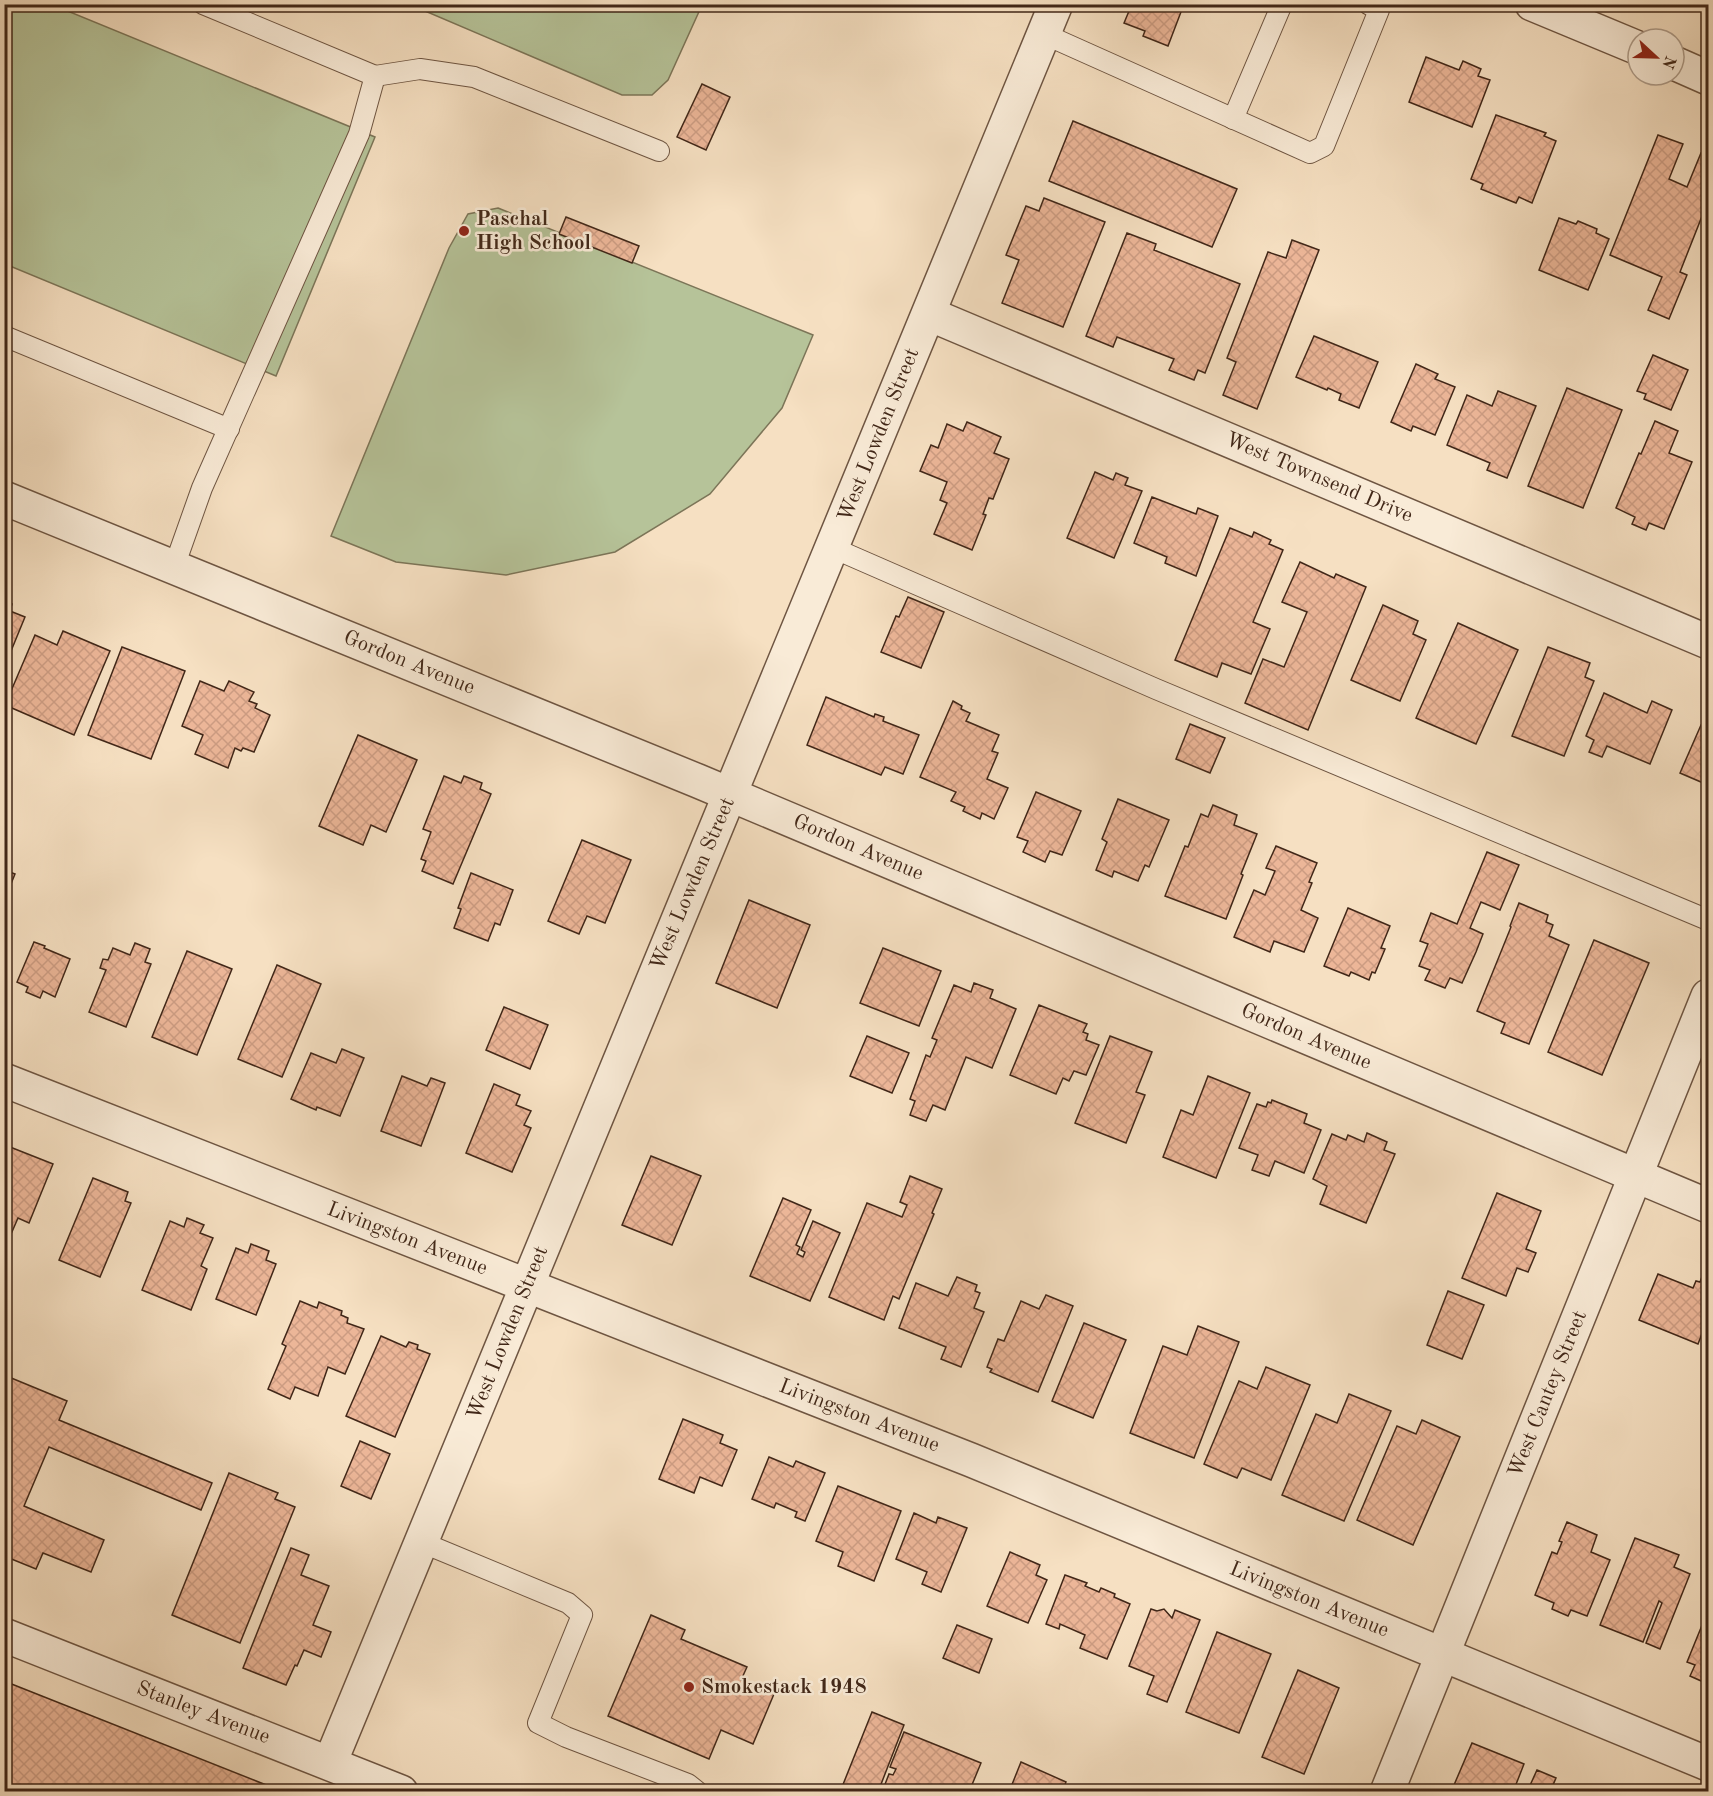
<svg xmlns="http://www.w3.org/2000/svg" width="1713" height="1796" font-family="'Old Standard TT',serif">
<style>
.park{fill:#b6c399;stroke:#7c7558;stroke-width:1.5}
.building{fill:url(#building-cross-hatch);stroke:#412718;stroke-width:1.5}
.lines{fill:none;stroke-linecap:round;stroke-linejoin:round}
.lane-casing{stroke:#6e5542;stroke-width:22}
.street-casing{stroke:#6e5542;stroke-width:36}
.lane{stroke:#f9ebd7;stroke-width:20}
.street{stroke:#f9ebd7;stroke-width:33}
.poi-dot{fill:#8f2418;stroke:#f9ebd7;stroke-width:2}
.labels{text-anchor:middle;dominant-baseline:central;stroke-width:5;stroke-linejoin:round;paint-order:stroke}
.poi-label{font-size:21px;font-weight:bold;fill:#412718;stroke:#f9ebd7;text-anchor:start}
.street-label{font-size:21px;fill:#412718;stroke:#f9ebd7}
</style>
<defs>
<pattern id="building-cross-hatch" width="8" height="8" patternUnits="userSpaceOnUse" patternTransform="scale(1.5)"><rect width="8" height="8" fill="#ecb698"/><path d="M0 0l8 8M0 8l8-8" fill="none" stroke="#cc9c82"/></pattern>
</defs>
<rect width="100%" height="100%" fill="#f6e0c2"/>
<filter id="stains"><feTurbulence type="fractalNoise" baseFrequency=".00333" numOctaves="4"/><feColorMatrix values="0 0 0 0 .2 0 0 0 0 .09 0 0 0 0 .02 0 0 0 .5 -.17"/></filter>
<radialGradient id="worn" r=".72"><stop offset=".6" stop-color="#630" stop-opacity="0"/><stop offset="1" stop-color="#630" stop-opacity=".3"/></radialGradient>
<g class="park">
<polygon points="4,5 53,5 375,137 276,376 5,264"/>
<polygon points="411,5 702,5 668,80 652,95 622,95"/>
<polygon points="498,208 813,335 782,408 710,494 615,552 506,575 396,562 331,536 449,248 468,214"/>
</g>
<g class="building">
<polygon points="1132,4 1184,4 1168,46 1143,36 1145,31 1124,23"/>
<polygon points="1426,57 1459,70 1463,61 1481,69 1478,76 1490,80 1472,127 1409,102"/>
<polygon points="702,84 730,97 706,150 677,137"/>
<polygon points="1496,115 1546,133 1544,136 1556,141 1532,203 1519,197 1516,203 1481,189 1483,184 1471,179"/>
<polygon points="1073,121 1237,189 1212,247 1049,181"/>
<polygon points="1658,135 1683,144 1669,179 1687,187 1701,153 1708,155 1708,201 1680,272 1687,275 1669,319 1648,310 1662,277 1610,255"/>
<polygon points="1044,198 1105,222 1063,327 1002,303 1019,260 1006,255 1026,206 1039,211"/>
<polygon points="566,217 639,246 632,263 559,234"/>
<polygon points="1559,218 1576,224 1578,221 1597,229 1596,233 1609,239 1588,290 1539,270"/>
<polygon points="1127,233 1156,244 1154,250 1240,284 1205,373 1198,370 1194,380 1169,370 1174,359 1117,337 1113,347 1086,336"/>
<polygon points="1292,240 1319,250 1257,409 1223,395 1236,362 1227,358 1268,252 1286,258"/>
<polygon points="1314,336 1378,362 1359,408 1339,400 1341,394 1328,388 1327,390 1296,377"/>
<polygon points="1653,355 1688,370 1671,410 1644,399 1646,394 1637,391"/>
<polygon points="1416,364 1438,374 1435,379 1455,387 1435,435 1413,426 1411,431 1391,422"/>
<polygon points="1567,388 1622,410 1583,508 1528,486"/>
<polygon points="1498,391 1536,406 1507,478 1487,470 1490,463 1447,445 1467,395 1492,406"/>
<polygon points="1655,421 1678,431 1669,453 1692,462 1664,529 1649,523 1646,530 1632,524 1635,517 1616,508 1639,453 1641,454"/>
<polygon points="967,422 1001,437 994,453 1009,459 993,499 989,498 983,514 986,515 972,550 934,534 947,503 940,500 947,482 920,471 931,445 938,448 947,424 963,431"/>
<polygon points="1095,472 1113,480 1116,473 1128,478 1125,485 1142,491 1114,558 1067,538"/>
<polygon points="1152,497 1196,514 1198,508 1218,516 1196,576 1165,563 1167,557 1134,543"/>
<polygon points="1230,528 1252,537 1254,532 1271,540 1269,544 1283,550 1253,622 1270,629 1251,674 1222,663 1217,677 1175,660"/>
<polygon points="1300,562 1334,578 1336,574 1366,587 1308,730 1245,703 1263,659 1284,667 1307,612 1282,602"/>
<polygon points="908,597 944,612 921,668 881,652 896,616 899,617"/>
<polygon points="4,601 12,604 10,611 25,617 11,651 4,648"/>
<polygon points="1383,605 1418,621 1413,634 1426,640 1400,701 1351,680"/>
<polygon points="1458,623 1518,650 1476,744 1416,718"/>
<polygon points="63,631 110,651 74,735 5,705 35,635 57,645"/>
<polygon points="122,647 185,671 151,759 88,735"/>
<polygon points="1548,647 1590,663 1585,677 1594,681 1564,756 1512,736"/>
<polygon points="200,681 224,691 229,681 254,692 249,701 257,704 255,708 270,715 254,752 243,748 241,751 235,748 228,768 195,754 203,735 182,726"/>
<polygon points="1604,693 1647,713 1652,701 1672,710 1650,764 1607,746 1602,757 1589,752 1594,740 1586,736"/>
<polygon points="826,697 874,717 875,714 884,717 883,721 919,735 903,774 885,767 881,775 807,745"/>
<polygon points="953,701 962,706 961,709 970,713 966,721 999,735 992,751 998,753 987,779 1008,788 994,819 982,813 980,819 963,811 965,807 951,801 956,792 920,777"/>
<polygon points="1190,724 1225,738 1210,773 1176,759"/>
<polygon points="1701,725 1708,729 1708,785 1680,773"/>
<polygon points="358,735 417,760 386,832 371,825 363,845 319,826"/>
<polygon points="444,776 461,783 464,776 482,783 480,789 491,794 453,884 422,871 426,861 421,859 431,832 423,829"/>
<polygon points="1036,792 1081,811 1062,855 1050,851 1045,862 1023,852 1028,841 1017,837"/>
<polygon points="1118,799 1169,820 1149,867 1145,865 1138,881 1114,871 1112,877 1096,870 1107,842 1102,839"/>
<polygon points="1213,805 1237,815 1234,825 1257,834 1241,874 1243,875 1226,919 1165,896 1185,846 1188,847 1201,814 1208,817"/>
<polygon points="582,840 631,860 605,923 587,916 579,934 548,921"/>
<polygon points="1276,846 1317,863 1309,882 1312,883 1301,910 1318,918 1304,952 1274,941 1270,952 1234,937 1254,890 1265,895 1275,871 1266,868"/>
<polygon points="1487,852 1519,865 1500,910 1481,902 1470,928 1483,934 1476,952 1462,983 1450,978 1445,988 1425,980 1430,970 1419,966 1428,944 1420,941 1431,913 1457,924"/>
<polygon points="4,870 15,874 4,901"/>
<polygon points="471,873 513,890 500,925 495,923 488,941 454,928 461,909 458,908"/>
<polygon points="749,900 810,925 777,1008 716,983"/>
<polygon points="1519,903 1548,915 1546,922 1553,925 1549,936 1569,945 1529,1044 1501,1033 1505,1023 1477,1011 1511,927 1510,926"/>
<polygon points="1348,908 1390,926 1381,948 1385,949 1375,973 1372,972 1369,980 1351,972 1349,976 1324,966"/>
<polygon points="1594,940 1649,963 1602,1075 1548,1052"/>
<polygon points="34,942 45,946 44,948 70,959 55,997 43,991 40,998 26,992 28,987 17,982"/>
<polygon points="135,943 150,949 145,962 151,964 126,1027 89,1012 106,970 100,968 103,959 108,960 113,948 130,955"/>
<polygon points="883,948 941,971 919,1026 860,1003"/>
<polygon points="187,951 232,969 197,1055 152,1037"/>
<polygon points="277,965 321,984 282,1077 238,1059"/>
<polygon points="974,983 993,990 990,998 1016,1009 992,1068 966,1057 945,1110 933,1105 926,1121 910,1115 915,1101 910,1099 926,1055 930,1057 937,1040 932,1038 954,985 971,992"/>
<polygon points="1039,1005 1087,1024 1083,1032 1088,1034 1086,1040 1099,1045 1086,1075 1074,1071 1069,1081 1063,1078 1056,1094 1010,1075"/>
<polygon points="504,1007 548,1025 530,1069 486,1050"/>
<polygon points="867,1036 909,1053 892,1093 850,1076"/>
<polygon points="1110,1036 1152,1052 1136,1092 1145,1095 1126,1143 1075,1123"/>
<polygon points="342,1049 364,1058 340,1116 317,1107 316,1110 291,1099 311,1053 336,1063"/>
<polygon points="402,1076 427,1086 431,1078 445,1083 421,1146 381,1131"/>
<polygon points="1208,1076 1250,1093 1216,1178 1163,1157 1181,1110 1193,1115"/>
<polygon points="494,1084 520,1095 516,1105 531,1111 524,1125 531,1128 512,1172 466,1153"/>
<polygon points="1272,1100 1307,1114 1304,1123 1321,1130 1304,1173 1275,1161 1269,1176 1252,1170 1258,1155 1239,1148 1257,1104 1266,1107 1268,1102 1271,1103"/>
<polygon points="1367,1133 1387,1142 1384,1150 1395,1154 1366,1223 1320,1204 1327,1186 1313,1179 1332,1134 1346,1140 1348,1135 1364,1142"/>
<polygon points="5,1145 53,1164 29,1223 18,1218 8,1241 4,1239"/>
<polygon points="651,1156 701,1176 672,1245 622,1225"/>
<polygon points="910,1176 942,1189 932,1213 934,1214 899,1299 893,1296 884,1320 829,1297 867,1203 902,1217 907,1205 900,1202"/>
<polygon points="93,1178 128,1192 125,1201 131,1203 100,1277 59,1260"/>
<polygon points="1497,1193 1541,1211 1526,1249 1536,1253 1528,1272 1517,1268 1506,1296 1462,1278"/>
<polygon points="783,1198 811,1210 796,1245 800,1247 797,1254 803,1257 805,1252 801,1250 813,1221 840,1233 810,1301 750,1276"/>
<polygon points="187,1218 204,1225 200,1233 213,1238 201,1266 207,1269 191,1310 142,1290 170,1221 184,1227"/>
<polygon points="251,1244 269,1251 266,1260 276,1264 256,1315 216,1299 236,1248 248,1253"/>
<polygon points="1707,1263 1708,1318 1698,1344 1639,1320 1658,1274 1693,1288 1696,1281 1700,1282"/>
<polygon points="957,1277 977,1285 975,1291 980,1293 974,1308 984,1312 961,1367 941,1359 946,1347 899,1328 916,1283 948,1296"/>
<polygon points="1448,1291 1484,1305 1462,1359 1427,1345"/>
<polygon points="1046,1295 1073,1306 1038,1392 990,1372 992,1369 987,1367 998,1339 1004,1341 1021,1301 1039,1309"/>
<polygon points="300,1301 317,1308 319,1302 342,1311 341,1315 348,1318 347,1323 364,1329 345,1374 328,1367 318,1396 295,1387 290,1399 268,1389 286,1346 282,1344"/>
<polygon points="1084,1323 1126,1340 1093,1418 1052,1401"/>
<polygon points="1198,1326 1239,1342 1194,1458 1130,1433 1163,1346 1187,1355"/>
<polygon points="381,1336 406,1347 409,1342 418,1345 417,1349 430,1354 395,1437 346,1416"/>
<polygon points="1266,1367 1310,1385 1271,1480 1242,1468 1237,1478 1204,1464 1239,1381 1257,1389"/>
<polygon points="4,1375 67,1401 59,1420 212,1483 201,1510 49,1447 24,1506 104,1540 91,1572 43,1553 36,1569 4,1556"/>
<polygon points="1349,1394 1391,1411 1344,1521 1282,1495 1316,1414 1337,1423"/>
<polygon points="683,1419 723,1435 720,1443 737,1450 722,1486 700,1477 694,1493 659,1479"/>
<polygon points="1422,1420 1460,1437 1413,1545 1357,1520 1397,1426 1416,1434"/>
<polygon points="360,1441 390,1454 371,1499 341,1486"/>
<polygon points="769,1457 793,1467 796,1461 825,1473 805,1521 795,1517 797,1512 776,1503 774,1508 752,1499"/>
<polygon points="229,1473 278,1493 275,1499 295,1507 240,1643 172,1615"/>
<polygon points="838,1486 901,1511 874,1581 838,1566 843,1552 816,1541"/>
<polygon points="914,1513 936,1523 938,1517 967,1528 941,1592 922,1584 927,1572 896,1559"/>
<polygon points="1567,1522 1597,1535 1591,1552 1610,1560 1587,1616 1571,1610 1568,1616 1552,1609 1554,1603 1535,1595 1552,1552 1557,1554 1562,1542 1559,1541"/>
<polygon points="1635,1538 1679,1555 1674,1567 1690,1574 1660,1649 1646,1643 1662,1603 1659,1601 1643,1642 1600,1625"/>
<polygon points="291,1548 309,1555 301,1575 329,1586 313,1625 331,1632 321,1657 304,1650 297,1666 295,1665 286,1685 243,1668"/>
<polygon points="1010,1552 1040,1565 1036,1575 1047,1580 1028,1623 987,1606"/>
<polygon points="1065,1575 1087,1583 1085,1586 1099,1592 1101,1588 1115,1594 1114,1597 1130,1604 1107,1659 1080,1648 1085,1635 1060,1624 1059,1629 1046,1624"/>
<polygon points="1151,1609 1157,1611 1164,1609 1172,1618 1175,1610 1200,1620 1167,1702 1147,1694 1154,1676 1129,1666"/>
<polygon points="651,1615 685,1630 681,1639 747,1667 741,1680 774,1694 753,1744 721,1730 709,1759 608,1716"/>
<polygon points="1705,1618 1708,1620 1708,1684 1690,1676 1695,1665 1687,1662"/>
<polygon points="957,1625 992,1639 979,1673 943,1658"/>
<polygon points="1217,1632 1271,1654 1239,1733 1186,1712"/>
<polygon points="1298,1670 1339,1688 1304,1774 1262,1757"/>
<polygon points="4,1681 284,1792 4,1792"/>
<polygon points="872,1712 904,1725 878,1792 840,1792"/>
<polygon points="904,1732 981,1763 969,1792 882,1792 889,1774 893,1775 896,1769 890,1767"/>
<polygon points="1472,1743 1524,1764 1513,1792 1451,1792"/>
<polygon points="1021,1762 1066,1782 1062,1792 1009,1792"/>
<polygon points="1537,1770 1556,1778 1553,1785 1567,1792 1527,1792"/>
</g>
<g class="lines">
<defs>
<g id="lane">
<polyline points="1044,34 1310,153 1324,146 1379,10 1368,4"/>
<polyline points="375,76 420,69 474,77 659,151"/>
<polyline points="1233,119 1282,4"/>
<polyline points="4,336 229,429"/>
<polyline points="833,548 1156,689 1708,920"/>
<polyline points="174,567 202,488 359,134 375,76 203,4"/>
<polyline points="421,1542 568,1603 582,1615 538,1723 566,1737 688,1784 698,1792"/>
</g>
<g id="street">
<polyline points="1532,4 1638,48"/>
<polyline points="1674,63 1708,78"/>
<polyline points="929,314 1708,642"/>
<polyline points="4,498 698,781 1708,1206"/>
<polyline points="4,1080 971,1460 1708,1764"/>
<polyline points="4,1635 401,1792"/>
<polyline points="330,1763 1056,4"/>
<polyline points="1387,1792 1708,996"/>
</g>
</defs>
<use href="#lane" class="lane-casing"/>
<use href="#street" class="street-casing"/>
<use href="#lane" class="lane"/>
<use href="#street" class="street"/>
</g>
<g class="poi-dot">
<circle cx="464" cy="231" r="6"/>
<circle cx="689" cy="1687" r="6"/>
</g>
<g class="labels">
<g class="poi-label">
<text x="476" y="219">Paschal<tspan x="476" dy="24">High School</tspan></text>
<text x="701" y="1687">Smokestack 1948</text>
</g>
<g class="street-label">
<text transform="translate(879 435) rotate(-68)">West Lowden Street</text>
<text transform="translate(1319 478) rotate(23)">West Townsend Drive</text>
<text transform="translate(409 663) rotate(22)">Gordon Avenue</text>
<text transform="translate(858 848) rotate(23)">Gordon Avenue</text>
<text transform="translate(693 884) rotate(-67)">West Lowden Street</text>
<text transform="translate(1306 1037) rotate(23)">Gordon Avenue</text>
<text transform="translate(407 1239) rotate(21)">Livingston Avenue</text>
<text transform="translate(508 1333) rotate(-68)">West Lowden Street</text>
<text transform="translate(1548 1394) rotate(-68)">West Cantey Street</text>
<text transform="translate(859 1416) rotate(21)">Livingston Avenue</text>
<text transform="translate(1309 1600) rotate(22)">Livingston Avenue</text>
<text transform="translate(203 1713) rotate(21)">Stanley Avenue</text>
</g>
</g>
<rect width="1713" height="1796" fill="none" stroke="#f6e0c2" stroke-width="24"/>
<rect x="6" y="6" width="1701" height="1784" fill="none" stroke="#412718" stroke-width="3"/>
<rect x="12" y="12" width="1689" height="1772" fill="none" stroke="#412718" stroke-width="1.5"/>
<g transform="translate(1656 57) rotate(112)"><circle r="28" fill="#f9ebd7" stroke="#af9d8b" stroke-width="1.5"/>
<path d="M0-4.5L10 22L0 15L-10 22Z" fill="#8f2418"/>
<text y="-9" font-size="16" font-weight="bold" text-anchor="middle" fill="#412718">N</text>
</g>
<rect width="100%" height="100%" filter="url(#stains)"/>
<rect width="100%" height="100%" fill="url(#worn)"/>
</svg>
